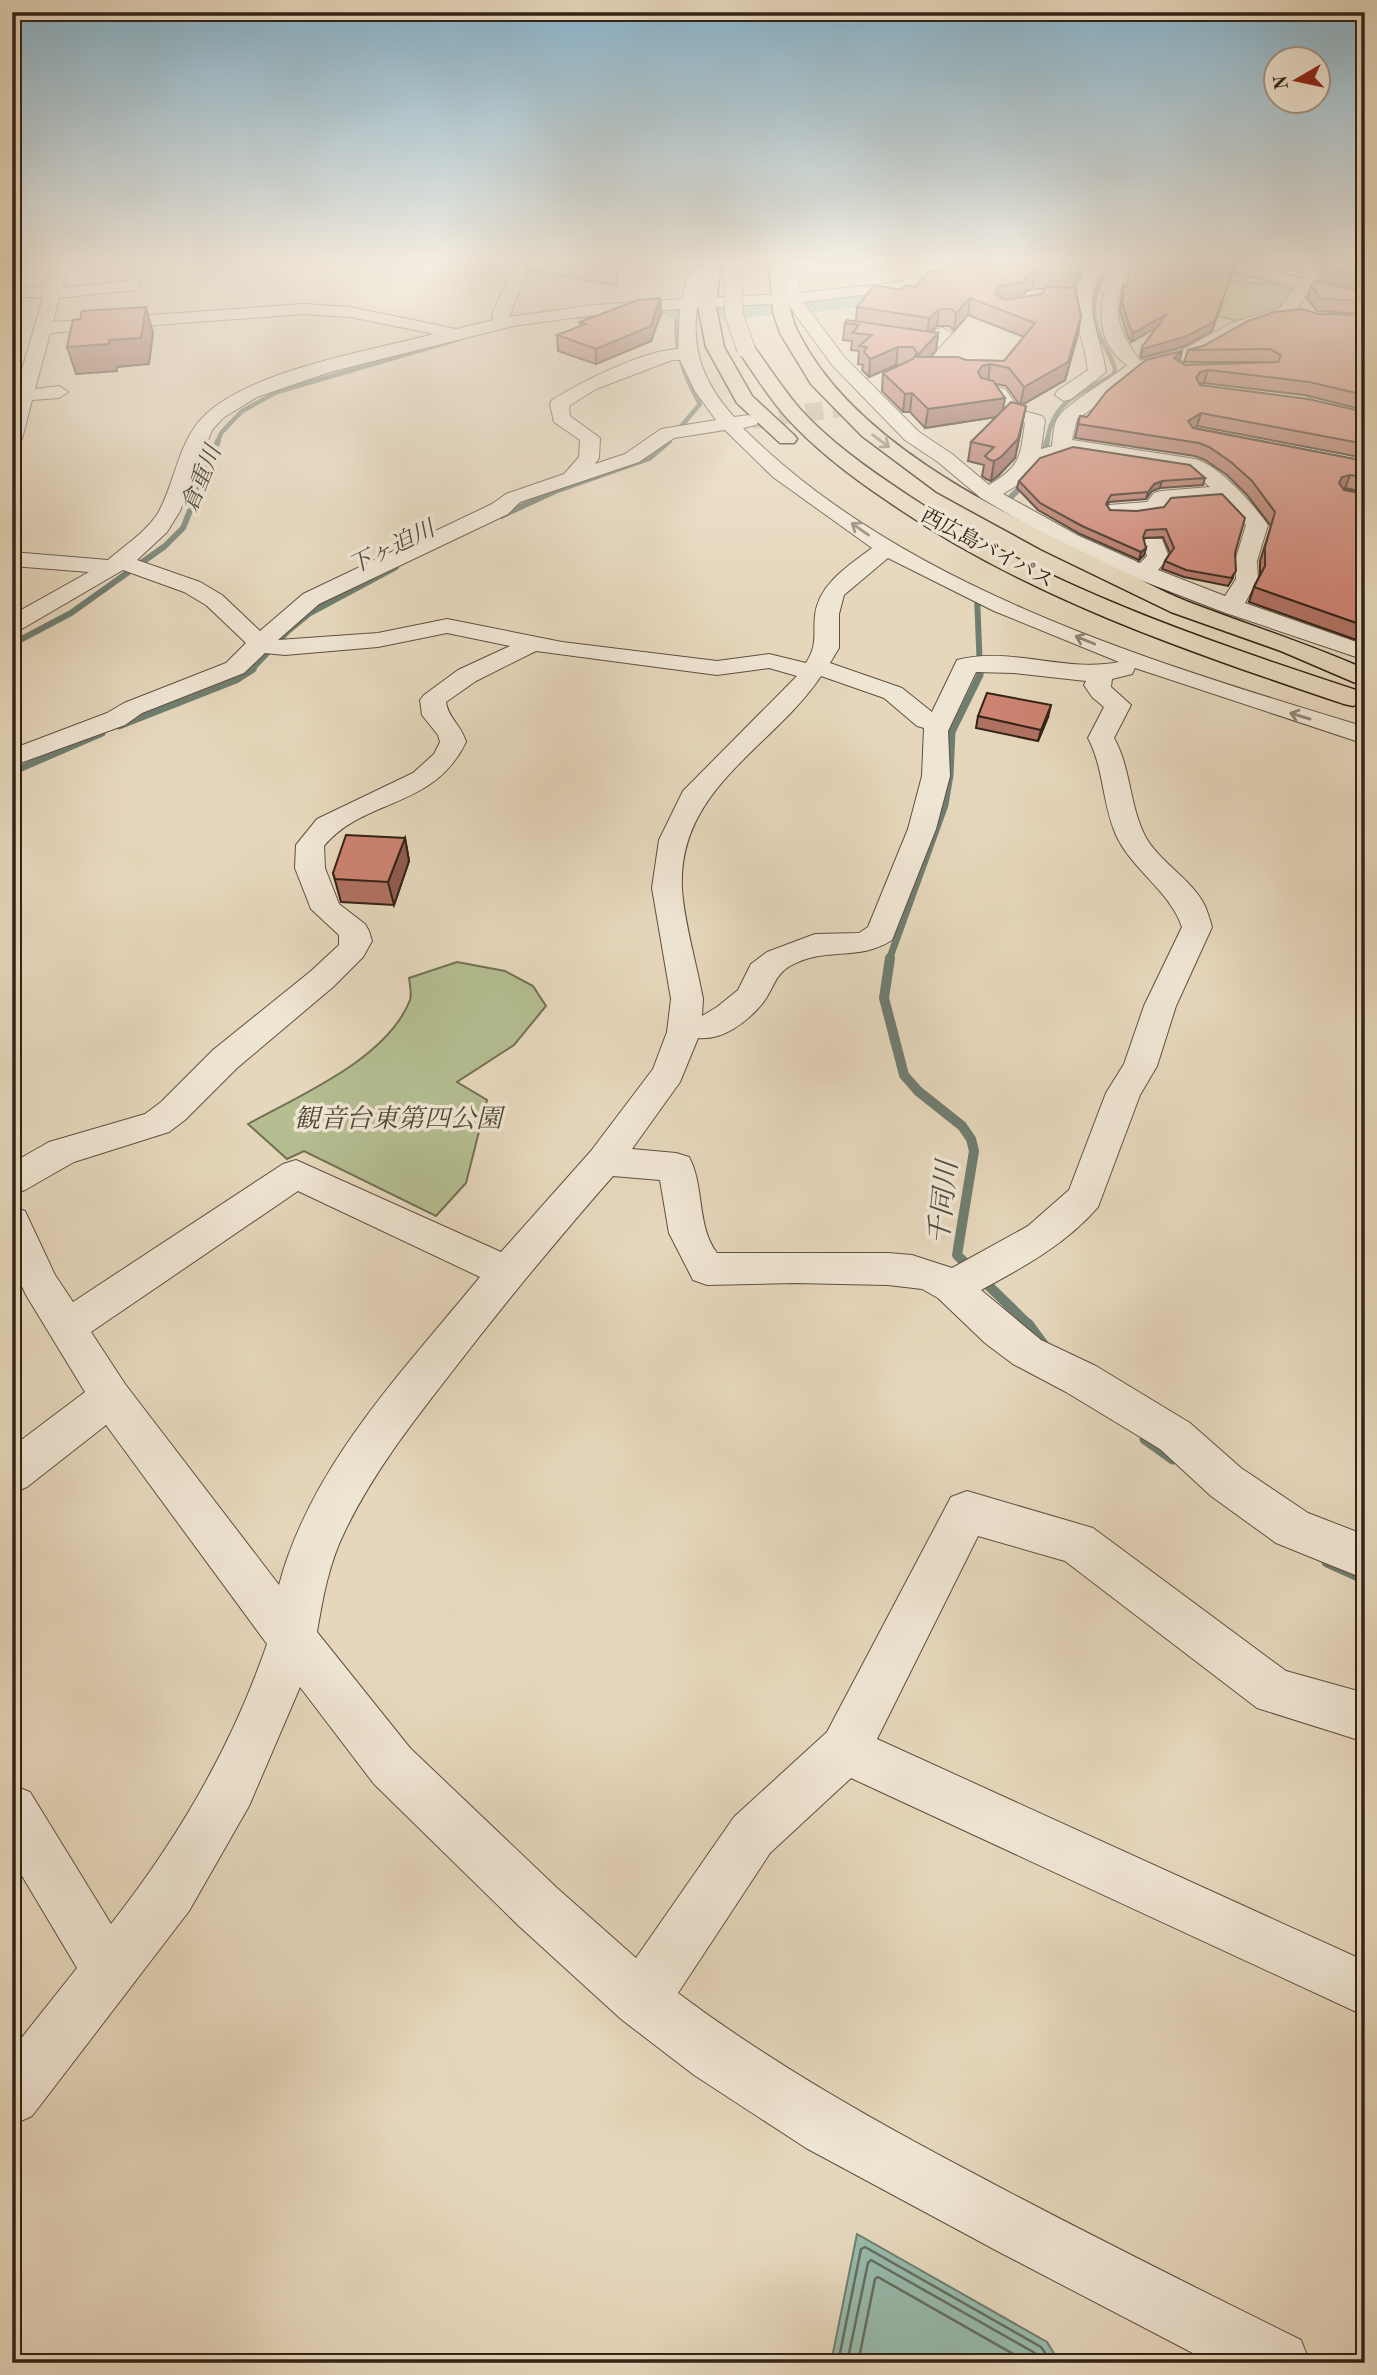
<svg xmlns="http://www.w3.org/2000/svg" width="1377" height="2375" font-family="'Old Standard TT','Noto Serif JP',serif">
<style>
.green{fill:#b4be91;stroke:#737054;stroke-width:2}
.water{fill:#97baab;stroke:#6f7e70;stroke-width:2}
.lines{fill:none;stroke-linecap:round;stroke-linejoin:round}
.shore{stroke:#646e61;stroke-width:2.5}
.stream-far4{stroke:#6f7e70;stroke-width:4.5}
.stream-far3{stroke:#6f7e70;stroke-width:6}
.stream-far2{stroke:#6f7e70;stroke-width:7}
.stream-far1{stroke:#6f7e70;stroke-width:10}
.stream{stroke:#6f7e70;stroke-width:11}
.river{fill:#97baab;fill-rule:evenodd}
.minor-tunnel{stroke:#c2b39b;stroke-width:18;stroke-dasharray:18 9;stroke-linecap:butt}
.minor-casing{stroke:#5f5040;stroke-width:2}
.major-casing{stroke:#322317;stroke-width:3}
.highway-casing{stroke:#322317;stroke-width:3}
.minor{fill:#efe5d3;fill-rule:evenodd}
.major{fill:#e6d7bc;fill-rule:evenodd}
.highway{fill:#e6d7bc;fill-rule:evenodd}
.highway-bridge-casing{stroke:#322317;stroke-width:19;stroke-linecap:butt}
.highway-bridge{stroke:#e6d7bc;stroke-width:18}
.wall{fill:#b07162;stroke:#322317;stroke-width:2;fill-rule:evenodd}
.shaded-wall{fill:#905c50;stroke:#322317;stroke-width:2}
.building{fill:#cd8372;stroke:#322317;stroke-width:2}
.oneway{stroke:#8c7d6a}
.oneway2{stroke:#908475}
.labels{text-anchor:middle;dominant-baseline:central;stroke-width:7;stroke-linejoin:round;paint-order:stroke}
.far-street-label{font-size:21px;fill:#322317;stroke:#efe5d3}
.far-water-label{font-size:23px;font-style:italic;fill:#505043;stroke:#efe5d3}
.park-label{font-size:26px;font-style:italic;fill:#524a36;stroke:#efe5d3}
.water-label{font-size:28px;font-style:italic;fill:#505043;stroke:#efe5d3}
</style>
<rect width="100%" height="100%" fill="#e6d7bc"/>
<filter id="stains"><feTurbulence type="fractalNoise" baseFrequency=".00286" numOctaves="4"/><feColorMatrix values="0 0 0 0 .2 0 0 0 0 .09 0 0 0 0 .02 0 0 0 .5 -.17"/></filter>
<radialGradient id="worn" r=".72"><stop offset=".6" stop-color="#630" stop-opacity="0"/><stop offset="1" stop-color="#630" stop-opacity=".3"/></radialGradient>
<g class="green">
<polygon points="518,261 574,261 618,270 616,285 524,270"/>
<polygon points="1220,280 1278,285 1294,290 1282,309 1247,322 1203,314"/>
<path d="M457,962l48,9 28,15 13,20 -32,39 -57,37 30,18 -21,83 -30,33 -132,-65 -17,8 -39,-35c52,-29 139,-65 162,-124 2,-6 0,-15 -1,-22z"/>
</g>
<polygon class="water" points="857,2234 1047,2342 1060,2363 831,2363"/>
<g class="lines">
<g class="shore">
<polyline points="838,2363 861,2249 865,2247 1041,2347 1052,2363"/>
<polyline points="847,2363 868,2263 871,2260 1035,2353 1041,2363"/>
<polyline points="858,2363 875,2279 878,2277 1029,2363"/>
</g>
<g class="stream-far4">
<path d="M650,312l27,-1c-3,36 5,62 23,93l-33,39"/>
<polyline points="577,317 611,314"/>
<polyline points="217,443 221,433 242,411 277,392 459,339"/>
<path d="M1047,443c5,-43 33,-49 66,-68l2,-5c-3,-14 -11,-24 -16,-36 -12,-27 -2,-52 15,-73"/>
</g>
<g class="stream-far3">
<polyline points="1043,459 1047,441"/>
<polyline points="1009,499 1026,482"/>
<polyline points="501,516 555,491 649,458 669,441"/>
<polyline points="977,596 980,671"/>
<polyline points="18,641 71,613 165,546 183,528 218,441"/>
<polyline points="250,671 288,631 310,613 396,567"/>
</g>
<g class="stream-far2">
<polyline points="119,726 236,680 253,669"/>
<polyline points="12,772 102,733"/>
<polyline points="889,960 945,805 950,775 952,732 980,675 980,669"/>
</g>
<polyline class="stream-far1" points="890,958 884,998 904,1075 918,1091 962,1126 971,1139 974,1151 957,1255 1030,1326"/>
<g class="stream">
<polyline points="1028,1324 1045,1347"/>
<polyline points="1145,1439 1173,1459"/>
<polyline points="1327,1562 1365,1579"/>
</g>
<path class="river" d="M1033,261h47l-3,5c-131,33 -265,52 -400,53l-10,-2 -4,-6 4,-6 10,-2c120,-1 239,-16 356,-42z"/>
<polyline class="minor-tunnel" points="752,420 857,406"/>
<defs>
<g id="minor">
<path d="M53,261h16l-7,27 72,-8 8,5 -8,5 -75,8 -6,24 251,-18 46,3 106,22 37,-9 -1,-6 19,-42 -7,-11h16l7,11 -18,45 85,-12 88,-6 6,-23 13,-15h19l-14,11 -7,26 85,-4 -3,-21 -9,-12h16l9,11 3,21 91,-10 117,-22h30l-8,5 -116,23 -111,13 42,56 74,74 33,22 37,31c32,-19 31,-28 36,-62l-19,-5 -14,-21 -12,-2 -2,-4 2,-4 7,-2 18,4 15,21 22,6 3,4 -4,29 11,-3c1,-8 1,-19 5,-27 9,-16 53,-39 70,-54 -35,-24 -31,-74 -7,-104h16c-27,38 -23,64 4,100l46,-13 45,-25 49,-15 24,-33 3,-14h16l-3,14 -28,41 -49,15 -45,25 -56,15 -19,17 -46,31 -5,21 123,19c24,6 59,46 73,66l-11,36 1,18 -13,24 120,42v15l-142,-48 -88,-34 -72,-32 -82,-48 -43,-36 -33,-22 -72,-74 -46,-63 -90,5c-6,45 8,76 37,109l15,-2 10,6 -3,4 -13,3 3,3c159,158 409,232 619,296v17l-230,-76 -3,6 -20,5 -1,8 20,18 -17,33c17,30 15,66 31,98 15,27 47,43 60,70 3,7 5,14 7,21l-36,79 -19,60 -17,29 -42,112c-32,37 -74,60 -117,83l60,50 55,26 94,57 51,45 67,45 57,22v44l-89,-36 -65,-47 -51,-47 -94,-57 -53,-28 -28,-21 -47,-45 -16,-9 -34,-4 -93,-2 -88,2 -14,-5 -24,-47 -9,-53 -47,-4c-56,64 -110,129 -162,197 -39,50 -78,100 -106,158 -16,32 -22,66 -28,101l93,116 147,140 79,70 98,-141 93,-85 124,-235 16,-6 126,37 193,143 79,22v49l-108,-34 -192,-147 -87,-25 -101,203 488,222v55l-514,-238 -81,75 -92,140c92,69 191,125 293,179 109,58 219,113 330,168l9,23h-98l-211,-110 -195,-105 -112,-73 -73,-56 -102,-93 -145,-142 -74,-97 -51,119 -60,105 -157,205 -20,9v-75l65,-82 -65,-109v-74l18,7 81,132c67,-85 121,-178 156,-280l-161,-219 -79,62 -15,6v-46l73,-55 -59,-97 -14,-30v-58l13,4 30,64 18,27 210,-138 13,-4 205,92 90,-101 62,-82 14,-37 4,-33 -19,-111 7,-48 24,-49 114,-115 -28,-8 -52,7 -181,-24 -60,30 -30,21c2,16 16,24 20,40 -33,68 -101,55 -142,104l1,22 14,36 26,20 4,7 3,10 -9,16 -30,30 -96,81 -52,52 -16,12 -95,30 -49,28 -13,4v-31l37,-21 96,-28 16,-12 52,-52 98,-79 28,-26v-10l-28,-26 -16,-41 1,-23 21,-26 96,-46 21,-19 6,-12 -2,-7 -16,-20 -2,-15 4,-5 34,-25 52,-24 -63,-13 -69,14 -93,8 -20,-2 -21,20 -102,40 -17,12 -113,41v-17l95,-36 17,-10 102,-40 20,-20 -40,-38 -22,-13 -61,-22 -103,60 -8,2v-17l77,-43 -77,-6v-14l96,8c17,-15 37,-27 50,-47 16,-28 19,-63 39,-89 40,-52 173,-73 237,-90l-84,-17 -46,-3 -254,19 -15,56 24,-3 9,6 -9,6 -27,2 -10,39 -10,6v-41l31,-106 -31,-2v-10l33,2zM680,309l-2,40c-36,2 -95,32 -126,51l-2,4 4,18 26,18 -1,17 -15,17 -58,20 -14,10 -189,90 -43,37 -38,-36 -22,-13 -63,-22 30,-28 13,-21 32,-81 11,-12 34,-21 73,-25 183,-46 81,-11zM672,360h8l15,31 21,29 -55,9 -36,25 -30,10 4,-6 1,-20 -30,-22 -1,-10 27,-17zM725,430l48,47 99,71c-24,18 -53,36 -57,67 -2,20 3,29 -9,48l-37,-9 -52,7 -155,-19 -115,-23 -69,14 -100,7 41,-36 189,-90 12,-12 119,-40 35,-24zM1070,451l119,19 21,17 -49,4 -7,2 -7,9 -38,3 -3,5 3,5c16,3 37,1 52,-3l7,-9 53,-4 25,26 -11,36 1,18 -11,17 -67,-26 11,-13 -7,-18h-16l-3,5 4,12 -7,7 -61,-27 -76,-42 16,-10 18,-21 31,-9zM888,558l106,53 125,51c-54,11 -108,-16 -162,-2l-25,52 -30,-24 -72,-25 9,-15v-34l5,-19zM976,672l38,1 72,8 -2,4 8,12 12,10 -16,31c16,30 14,65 28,97 16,35 54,56 66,92l-38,79 -20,58 -18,29 -37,97 -41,36 -76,42 -40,-13 -24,-2h-171c-21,-28 -12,-66 -28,-96l-13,-4 -44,-4 48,-67 18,-44c24,3 49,-16 64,-34 11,-13 12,-29 28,-38 35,-20 69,-4 102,-26l44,-111 14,-53 -2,-45zM821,676l63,22 33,28 7,2 -2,48 -14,53 -40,98 -9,6 -44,1 -48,18 -16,12 -13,26 -21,17 -15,9 1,-17c-6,-34 -19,-77 -21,-110 -5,-101 91,-141 139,-213zM298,1191l182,86c-76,93 -169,188 -201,308l-154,-201 -34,-52z"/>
<path d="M1091,261h16c-29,49 -8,62 -1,111l-35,27 -7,2 -9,-6 2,-4 31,-21c-6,-49 -27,-60 3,-109z"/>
<polygon points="943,328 952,333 938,348 932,349 891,343 882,338 891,333 928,338 937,329"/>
</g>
<polygon id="major" points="1199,261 1229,261 1365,293 1365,303 1201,264"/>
<g id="highway">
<polygon points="705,261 721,261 716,307 724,347 752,396 794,435 797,439 794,443 780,443 737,403 706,347 698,307"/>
<path d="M769,261h16c3,24 2,51 14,73 55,108 196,175 301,226 30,14 60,31 91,43 58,22 117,41 174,66v18l-84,-36 -110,-39 -128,-62 -106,-58 -75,-56 -51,-52 -31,-51 -7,-21z"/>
<path d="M746,343l7,2c15,21 30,44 47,64 29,32 67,59 103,83 139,94 301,148 459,200l3,8 -12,6 -9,-2c-157,-53 -318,-107 -455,-202 -36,-24 -73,-52 -102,-84 -19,-21 -34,-46 -50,-69z"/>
</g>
</defs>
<use href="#minor" class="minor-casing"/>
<use href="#major" class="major-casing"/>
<use href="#highway" class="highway-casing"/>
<use href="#minor" class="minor"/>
<use href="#major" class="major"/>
<use href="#highway" class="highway"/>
<defs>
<polyline id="highway-bridge" points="732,261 734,315 746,349"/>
</defs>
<use href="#highway-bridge" class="highway-bridge-casing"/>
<use href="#highway-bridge" class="highway-bridge"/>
</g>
<g class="wall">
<path d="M948,261h135l-3,15 -6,12 4,46 -13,46 -43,25v20l-7,33 -17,18 -7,5 -5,-2 -4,-3 2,-11 -16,-4 3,-19 25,-25 -71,11 -15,-16h-7l-21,-21 1,-18 17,-8h-4l-27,12 -7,-7 1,-5 -5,-1 1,-13 -8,-1 1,-9 -9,-1 2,-17 11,-2 1,-14 44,-17 14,-3 32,-18zM1032,289h13l-3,5 -20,4 3,-6zM968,315l56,22 -20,24 -38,-1 -36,-3 6,-6 2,-18 -7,-1 6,-6h12l5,5zM996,384l10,2 13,18 -16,6z"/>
<polygon points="1244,261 1305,261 1302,272"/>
<polygon points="1325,261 1365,261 1365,290 1320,280"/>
<polygon points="1232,274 1212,331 1185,346 1141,358 1140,356 1142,347 1157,327 1131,342 1127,334 1120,312 1121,300 1124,286 1127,287"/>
<polygon points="1311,286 1365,292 1365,314 1317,311 1307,298"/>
<polygon points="660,298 661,313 651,341 596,364 558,351 557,335 580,327 580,322"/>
<polygon points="1319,314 1365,315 1365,410 1304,395 1204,383 1200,385 1365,412 1365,458 1197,426 1194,428 1365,461 1365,492 1345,488 1343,489 1365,494 1365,643 1249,602 1254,587 1260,575 1260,561 1271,526 1247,495 1227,475 1205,460 1195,456 1075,438 1080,416 1087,417 1179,361 1185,365 1267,362 1184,362 1188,350"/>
<polygon points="1205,478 1203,485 1160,488 1152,491 1146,499 1109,502 1107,506 1110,510 1235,553 1233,578 1228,586 1184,577 1162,569 1165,561 1170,553 1163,537 1144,538 1143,539 1146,548 1144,555 1139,560 1080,534 1038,510 1017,488 1019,481"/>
<polygon points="978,716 1048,717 1038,741 976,728"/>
<polygon points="405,838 409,861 394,905 341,902 333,873"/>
</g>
<g class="shaded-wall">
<polygon points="948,261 993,261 947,270"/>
<polygon points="1083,261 1080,276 1073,290 1077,273"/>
<polygon points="1235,265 1212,331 1185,346 1141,358 1143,349"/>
<polygon points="1035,272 1032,289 1025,292 1022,299 993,307 995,294 999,286"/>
<polygon points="660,298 661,313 651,341 596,364 596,349"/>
<polygon points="970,298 968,315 954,331 956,313"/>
<polygon points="146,307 153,333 149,364 117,367 117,371 76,374 67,347"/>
<polygon points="939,309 937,326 927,335 929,318"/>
<polygon points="1167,314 1165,323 1131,342 1133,333"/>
<polygon points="1081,316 1078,334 1065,380 1020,406 1024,387"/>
<polygon points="938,333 936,351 914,375 916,357"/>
<polygon points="898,347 896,365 869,377 870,359"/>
<polygon points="1182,351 1179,364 1174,358"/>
<polygon points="990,364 988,382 979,384 978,372 982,366"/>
<polygon points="1208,370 1204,383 1196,385 1196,378 1200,372"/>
<polygon points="912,393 910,412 903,412 905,394"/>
<polygon points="1005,398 1002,416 925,428 928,409"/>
<polygon points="1026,406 1015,458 998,476 991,481 994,461"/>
<polygon points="1201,413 1197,426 1184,434 1188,421"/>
<polygon points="1350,475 1345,488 1337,491 1339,483 1342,477"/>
<polygon points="1162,481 1160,488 1152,491 1146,499 1148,492 1154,484"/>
<polygon points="1146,548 1144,555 1139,560 1141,552"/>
<polygon points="1051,705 1048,717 1038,741 1041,730"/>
<polygon points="405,838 409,861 394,905 388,882"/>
</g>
<g class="building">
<polygon points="986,261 1083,261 1077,273 1035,272 1027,275 1025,282 999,286 995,294 1006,300 1042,294 1046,287 1075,288 1081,316 1068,362 1024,387 1009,368 990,364 982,366 978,372 981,378 993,381 1005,398 928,409 912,393 905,394 883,373 913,359 917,353 913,347 898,347 870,359 864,352 867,347 859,346 872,335 852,333 859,325 845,323 847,320 938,333 916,357 958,357 966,360 1004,361 1035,323 970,298 956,313 951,309 939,309 929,318 857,307 874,285 901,290 906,285 915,287 929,272"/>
<polygon points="1135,261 1217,261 1235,265 1214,322 1187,336 1143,349 1142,347 1167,314 1133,333 1129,325 1122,303 1124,286 1127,287 1130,270"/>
<polygon points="1326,261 1365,261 1365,277 1324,268"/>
<polygon points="1315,281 1365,292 1365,301 1321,299 1311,286"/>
<polygon points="660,298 651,326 596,349 557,335 586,324 580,322 638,300"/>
<polygon points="146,307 141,338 109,340 109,344 67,347 73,320 80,319 82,311"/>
<polygon points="1301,309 1319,314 1365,315 1365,395 1309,382 1208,370 1200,372 1196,378 1200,385 1308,399 1365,412 1365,444 1201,413 1188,421 1193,428 1365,461 1365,477 1350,475 1342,477 1339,483 1344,490 1365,494 1365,626 1254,587 1265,566 1265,547 1275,512 1252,481 1231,462 1209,447 1199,443 1078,424 1080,416 1087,417 1107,391 1146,360 1182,351 1174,358 1185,365 1278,362 1281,355 1270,349 1188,350 1203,346 1248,321 1274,312"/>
<polygon points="1011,402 1026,406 1018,439 1001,457 994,461 990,460 985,456 994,447 971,442"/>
<polygon points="1073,447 1190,465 1205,478 1162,481 1154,484 1148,492 1111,495 1106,504 1110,510 1137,511 1164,507 1171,498 1222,494 1245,518 1235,553 1236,571 1231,578 1186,570 1165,561 1174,548 1166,529 1146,530 1143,537 1146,548 1141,552 1082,526 1040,503 1019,481 1040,458"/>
<polygon points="987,693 1051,705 1041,730 978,716"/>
<polygon points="346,835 405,838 388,882 335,879 333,873"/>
</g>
<defs><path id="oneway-shaft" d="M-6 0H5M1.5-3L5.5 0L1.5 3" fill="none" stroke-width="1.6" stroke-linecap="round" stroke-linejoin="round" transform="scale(1.75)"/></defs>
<use class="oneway" href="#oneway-shaft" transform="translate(881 441) rotate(36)"/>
<g class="oneway2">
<use href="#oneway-shaft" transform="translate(860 529) rotate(-145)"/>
<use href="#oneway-shaft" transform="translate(1085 640) rotate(-158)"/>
<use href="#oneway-shaft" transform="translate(1300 716) rotate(-163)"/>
</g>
<linearGradient id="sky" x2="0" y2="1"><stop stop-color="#87b6d0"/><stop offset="0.44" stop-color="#f4ede1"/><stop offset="1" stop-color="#f4ede1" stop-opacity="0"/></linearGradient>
<rect width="1377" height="594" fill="url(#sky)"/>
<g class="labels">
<g class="far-street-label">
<text transform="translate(987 549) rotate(28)">西広島バイパス</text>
</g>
<g class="far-water-label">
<text transform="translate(202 479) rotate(-68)">倉重川</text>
<text transform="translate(392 548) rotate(-26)">下ヶ迫川</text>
</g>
<g class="park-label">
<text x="398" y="1120">観音台東第四公園</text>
</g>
<g class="water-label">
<text transform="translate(945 1203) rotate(-84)">千同川</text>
</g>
</g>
<rect width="1377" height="2375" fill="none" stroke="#e6d7bc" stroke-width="42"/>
<rect x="14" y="14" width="1349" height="2347" fill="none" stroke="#322317" stroke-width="3.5"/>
<rect x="21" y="21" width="1335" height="2333" fill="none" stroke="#322317" stroke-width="2"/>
<g transform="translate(1297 80) rotate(261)"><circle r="33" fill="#efe5d3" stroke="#a39788" stroke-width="2"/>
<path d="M0-5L12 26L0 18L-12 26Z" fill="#8f2418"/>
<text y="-10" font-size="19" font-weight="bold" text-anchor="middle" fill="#322317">N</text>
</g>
<rect width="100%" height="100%" filter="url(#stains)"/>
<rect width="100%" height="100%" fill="url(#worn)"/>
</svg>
